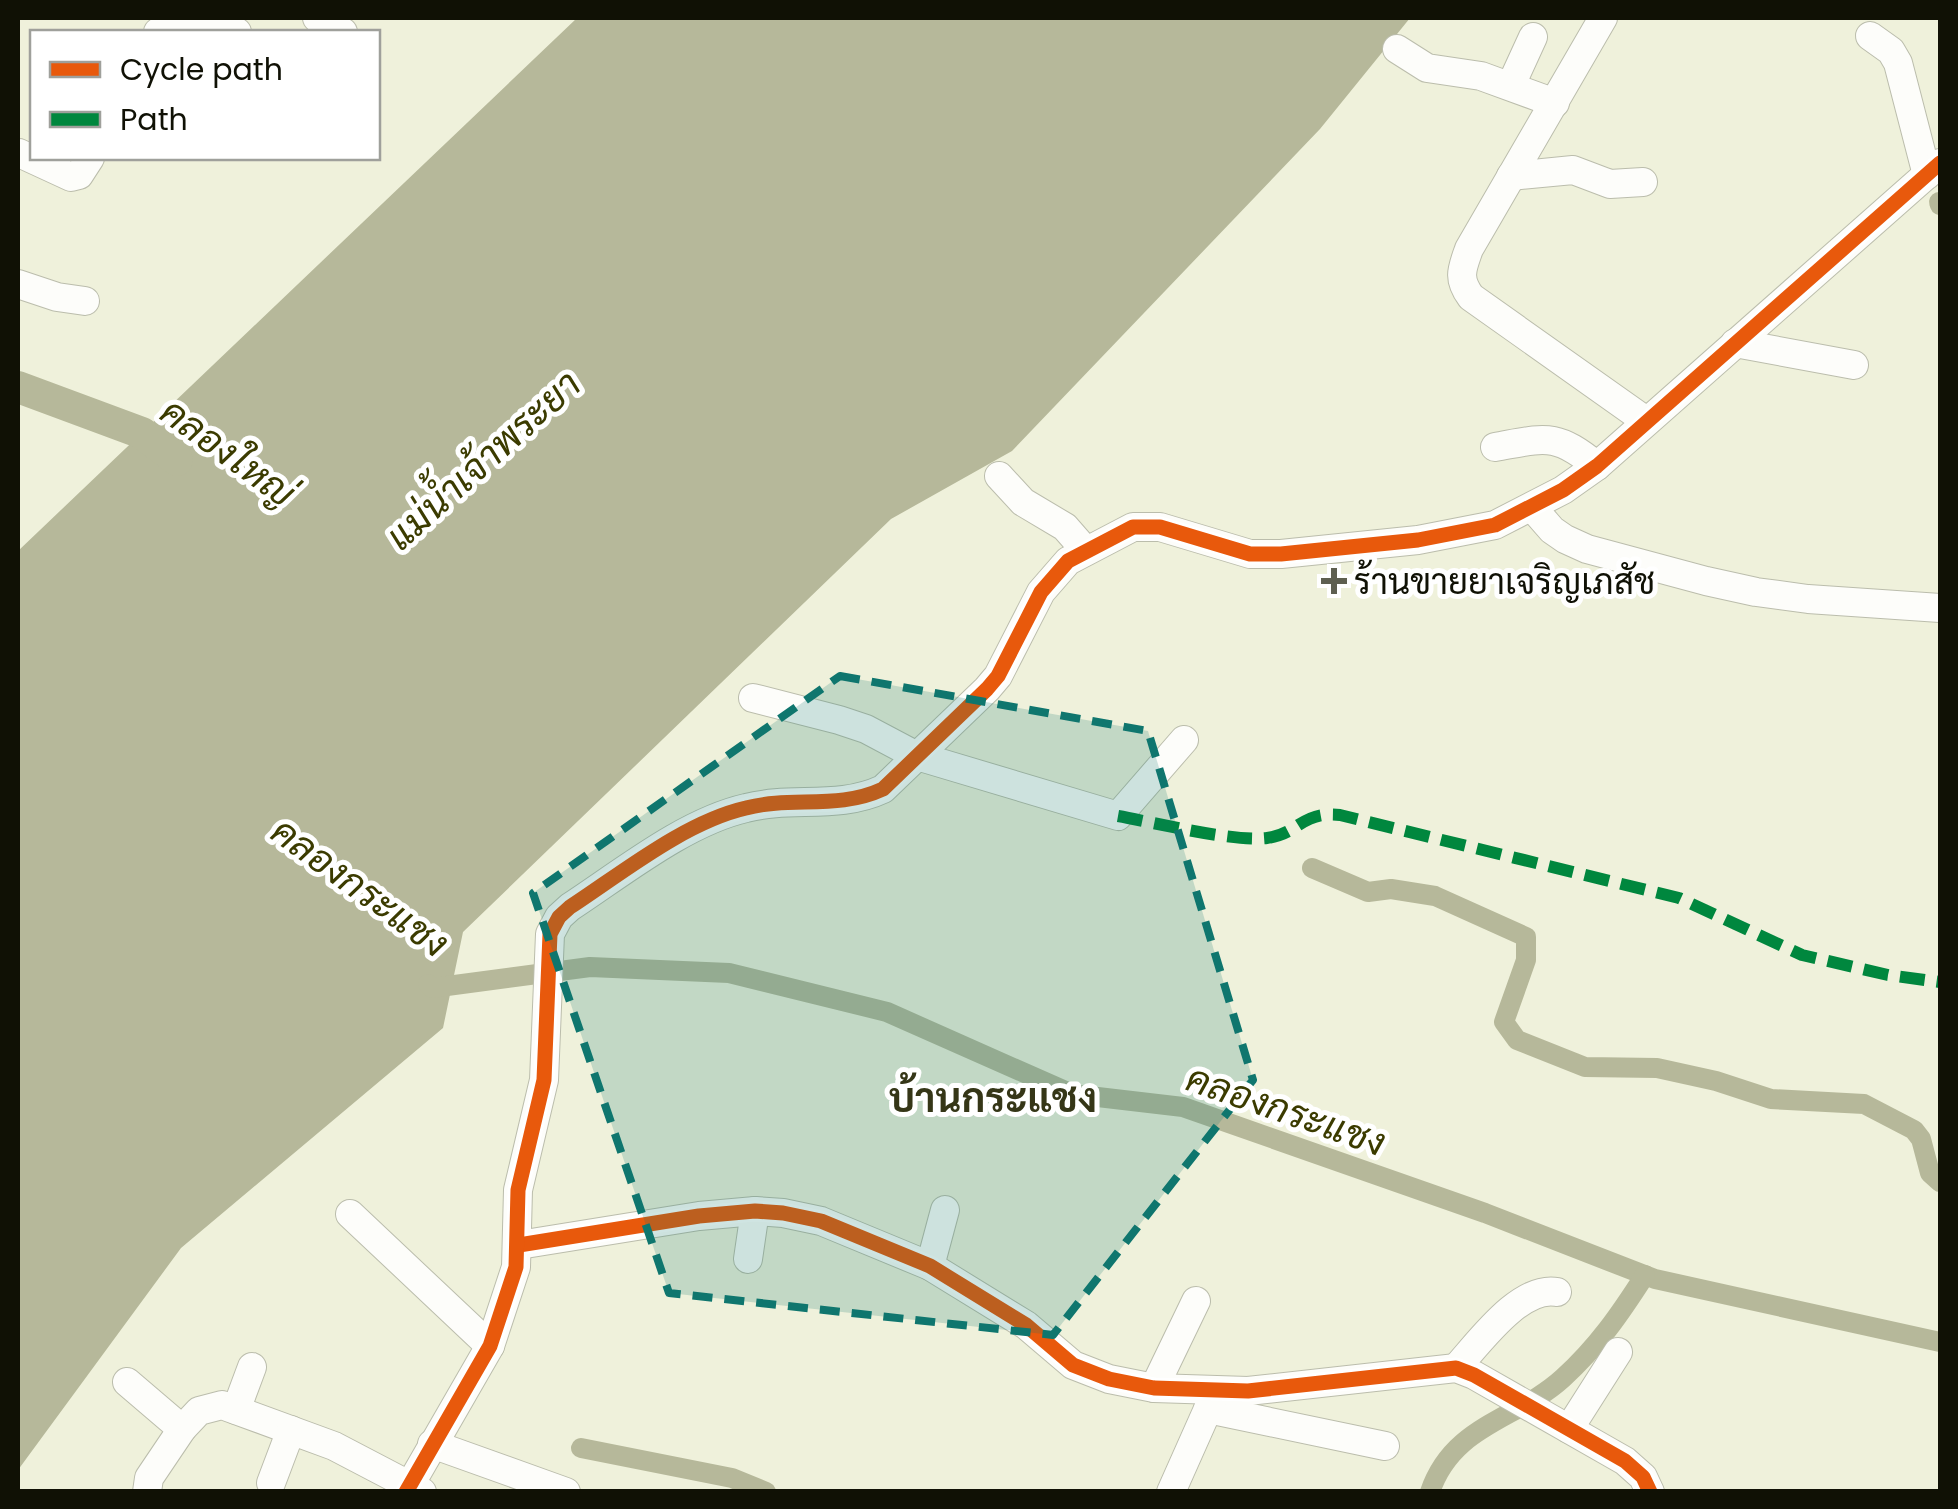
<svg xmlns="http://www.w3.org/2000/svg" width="1958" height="1509" font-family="Poppins,Sarabun,sans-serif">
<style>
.water{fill:#b6b89a}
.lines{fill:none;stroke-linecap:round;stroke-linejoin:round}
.canal{stroke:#b6b89a;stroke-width:20}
.river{stroke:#b6b89a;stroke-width:32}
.minor-casing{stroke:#bbbdac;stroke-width:30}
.minor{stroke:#fdfdfa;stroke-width:28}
.quiet{stroke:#00873e;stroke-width:12;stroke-dasharray:25 12;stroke-linecap:butt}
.cycleway-casing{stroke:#fff;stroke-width:21}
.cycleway{stroke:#e8590c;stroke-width:15}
.marked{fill:#0f766e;fill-opacity:0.2;stroke:#0f766e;stroke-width:8;stroke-dasharray:20 12;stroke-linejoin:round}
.poi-dot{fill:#5e5f50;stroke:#fff;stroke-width:4}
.labels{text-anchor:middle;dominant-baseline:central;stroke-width:10;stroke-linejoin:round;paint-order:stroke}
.poi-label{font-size:35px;fill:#101105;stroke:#fff;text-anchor:start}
.water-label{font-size:38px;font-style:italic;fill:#3b3b00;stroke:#fff}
.quarter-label{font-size:40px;font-weight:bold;fill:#353617;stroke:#fff}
</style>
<rect width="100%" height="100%" fill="#eff1db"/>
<polygon class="water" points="577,18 1410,18 1320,129 1012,451 891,519 463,932 443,1028 181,1248 18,1470 18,551"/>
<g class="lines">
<g class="canal">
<polyline points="1939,202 1940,205"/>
<polyline points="1312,868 1368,892 1391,889 1435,896 1526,937 1526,960 1504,1022 1517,1040 1585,1067 1657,1068 1716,1081 1771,1099 1864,1104 1914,1130 1921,1139 1930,1173 1940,1182"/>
<polyline points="428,984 432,988 590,967 729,973 887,1012 1072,1094 1183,1107 1485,1213 1655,1279 1940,1342"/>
<polyline points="581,1448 732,1478 766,1492"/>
<path d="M1430,1492c23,-68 87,-72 133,-114 35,-32 57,-64 82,-103"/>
</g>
<polyline class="river" points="18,387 142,433 177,460"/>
<defs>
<g id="minor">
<polyline points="195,18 196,32"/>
<polyline points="214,18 237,32"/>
<polyline points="317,18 343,32"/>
<path d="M1603,18l-134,231c-7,20 -12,29 2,48l175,124"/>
<polyline points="158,32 178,18"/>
<polyline points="1870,36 1891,51 1898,63 1927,175"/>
<polyline points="1397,49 1427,68 1481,76 1555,103"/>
<polyline points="1511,85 1533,37"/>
<polyline points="19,153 71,177 79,175 90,158"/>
<polyline points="1511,176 1573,170 1610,184 1643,182"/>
<polyline points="18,284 57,297 85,301"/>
<polyline points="1735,343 1854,365"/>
<path d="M1495,447c51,-9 60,-15 102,19"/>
<polyline points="999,476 1023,502 1065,527 1086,551"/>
<polyline points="1532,507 1552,530 1565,539 1587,549 1706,581 1756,592 1808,599 1940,608"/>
<polyline points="753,698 839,720 866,729 917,756 1118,816 1184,740"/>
<polyline points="350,1214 490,1346"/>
<polyline points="519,1245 699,1216 755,1211 783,1213 821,1221 930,1266 1026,1325 1073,1365 1109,1379 1154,1388 1248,1391 1456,1368 1474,1375 1625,1461 1643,1477 1650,1492"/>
<polyline points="748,1259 755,1211"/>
<polyline points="930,1266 945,1210"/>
<path d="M1456,1368c23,-25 64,-83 101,-76"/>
<polyline points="127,1382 182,1429 199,1411 222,1405 334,1446 422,1492"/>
<polyline points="1154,1388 1196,1301"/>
<polyline points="1208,1409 1385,1446"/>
<polyline points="236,1410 252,1367"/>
<polyline points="1569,1429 1618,1352"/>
<polyline points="432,1444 566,1492"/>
<polyline points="271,1483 291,1430"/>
<polyline points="147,1492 149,1478 182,1429"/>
<path d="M406,1492l84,-146 26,-79 2,-77 26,-110 6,-146 9,-17 11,-10c52,-34 115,-85 176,-99 46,-12 92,2 137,-19l104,-100 11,-13 43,-84 27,-31 65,-34h27l90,27h31l137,-14 77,-15 68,-35 34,-24 343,-303"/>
<polyline points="1171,1492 1216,1391"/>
</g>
</defs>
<use href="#minor" class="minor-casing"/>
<use href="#minor" class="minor"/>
<path class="quiet" d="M1118,816c39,7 114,26 149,22 32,-4 34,-27 73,-23l339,83 123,57 86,20 52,7"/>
<defs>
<g id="cycleway">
<polyline points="519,1245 699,1216 755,1211 783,1213 821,1221 930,1266 1026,1325 1073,1365 1109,1379 1154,1388 1248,1391 1456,1368 1474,1375 1625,1461 1643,1477 1650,1492"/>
<path d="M406,1492l84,-146 26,-79 2,-77 26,-110 6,-146 9,-17 11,-10c52,-34 115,-85 176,-99 46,-12 92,2 137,-19l104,-100 11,-13 43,-84 27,-31 65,-34h27l90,27h31l137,-14 77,-15 68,-35 34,-24 343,-303"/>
</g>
</defs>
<use href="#cycleway" class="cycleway-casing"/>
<use href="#cycleway" class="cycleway"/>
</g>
<path class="marked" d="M840,676l308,55 105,349 -200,255 -384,-42 -136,-400z"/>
<path class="poi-dot" d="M1329 566h10v10h10v10h-10v10h-10v-10h-10v-10h10z"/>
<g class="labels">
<g class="poi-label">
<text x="1354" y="581">ร้านขายยาเจริญเภสัช</text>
</g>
<g class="water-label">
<text transform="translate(228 452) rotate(36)">คลองใหญ่</text>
<text transform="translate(483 460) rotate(-42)">แม่น้ำเจ้าพระยา</text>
<text transform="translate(360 887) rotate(36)">คลองกระแชง</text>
<text transform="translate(1286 1110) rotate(19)">คลองกระแชง</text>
</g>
<g class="quarter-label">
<text x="993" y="1098">บ้านกระแชง</text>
</g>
</g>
<rect width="1958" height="1509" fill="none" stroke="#101105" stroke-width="40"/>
<rect x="30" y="30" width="350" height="130" fill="#ffffff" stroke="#9fa09b" stroke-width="2.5"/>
<rect x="50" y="62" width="50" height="15" fill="#e8590c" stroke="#9fa09b" stroke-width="2.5"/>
<text x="120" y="80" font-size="30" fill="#101105">Cycle path</text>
<rect x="50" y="112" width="50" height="15" fill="#00873e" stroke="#9fa09b" stroke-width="2.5"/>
<text x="120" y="130" font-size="30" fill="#101105">Path</text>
</svg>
